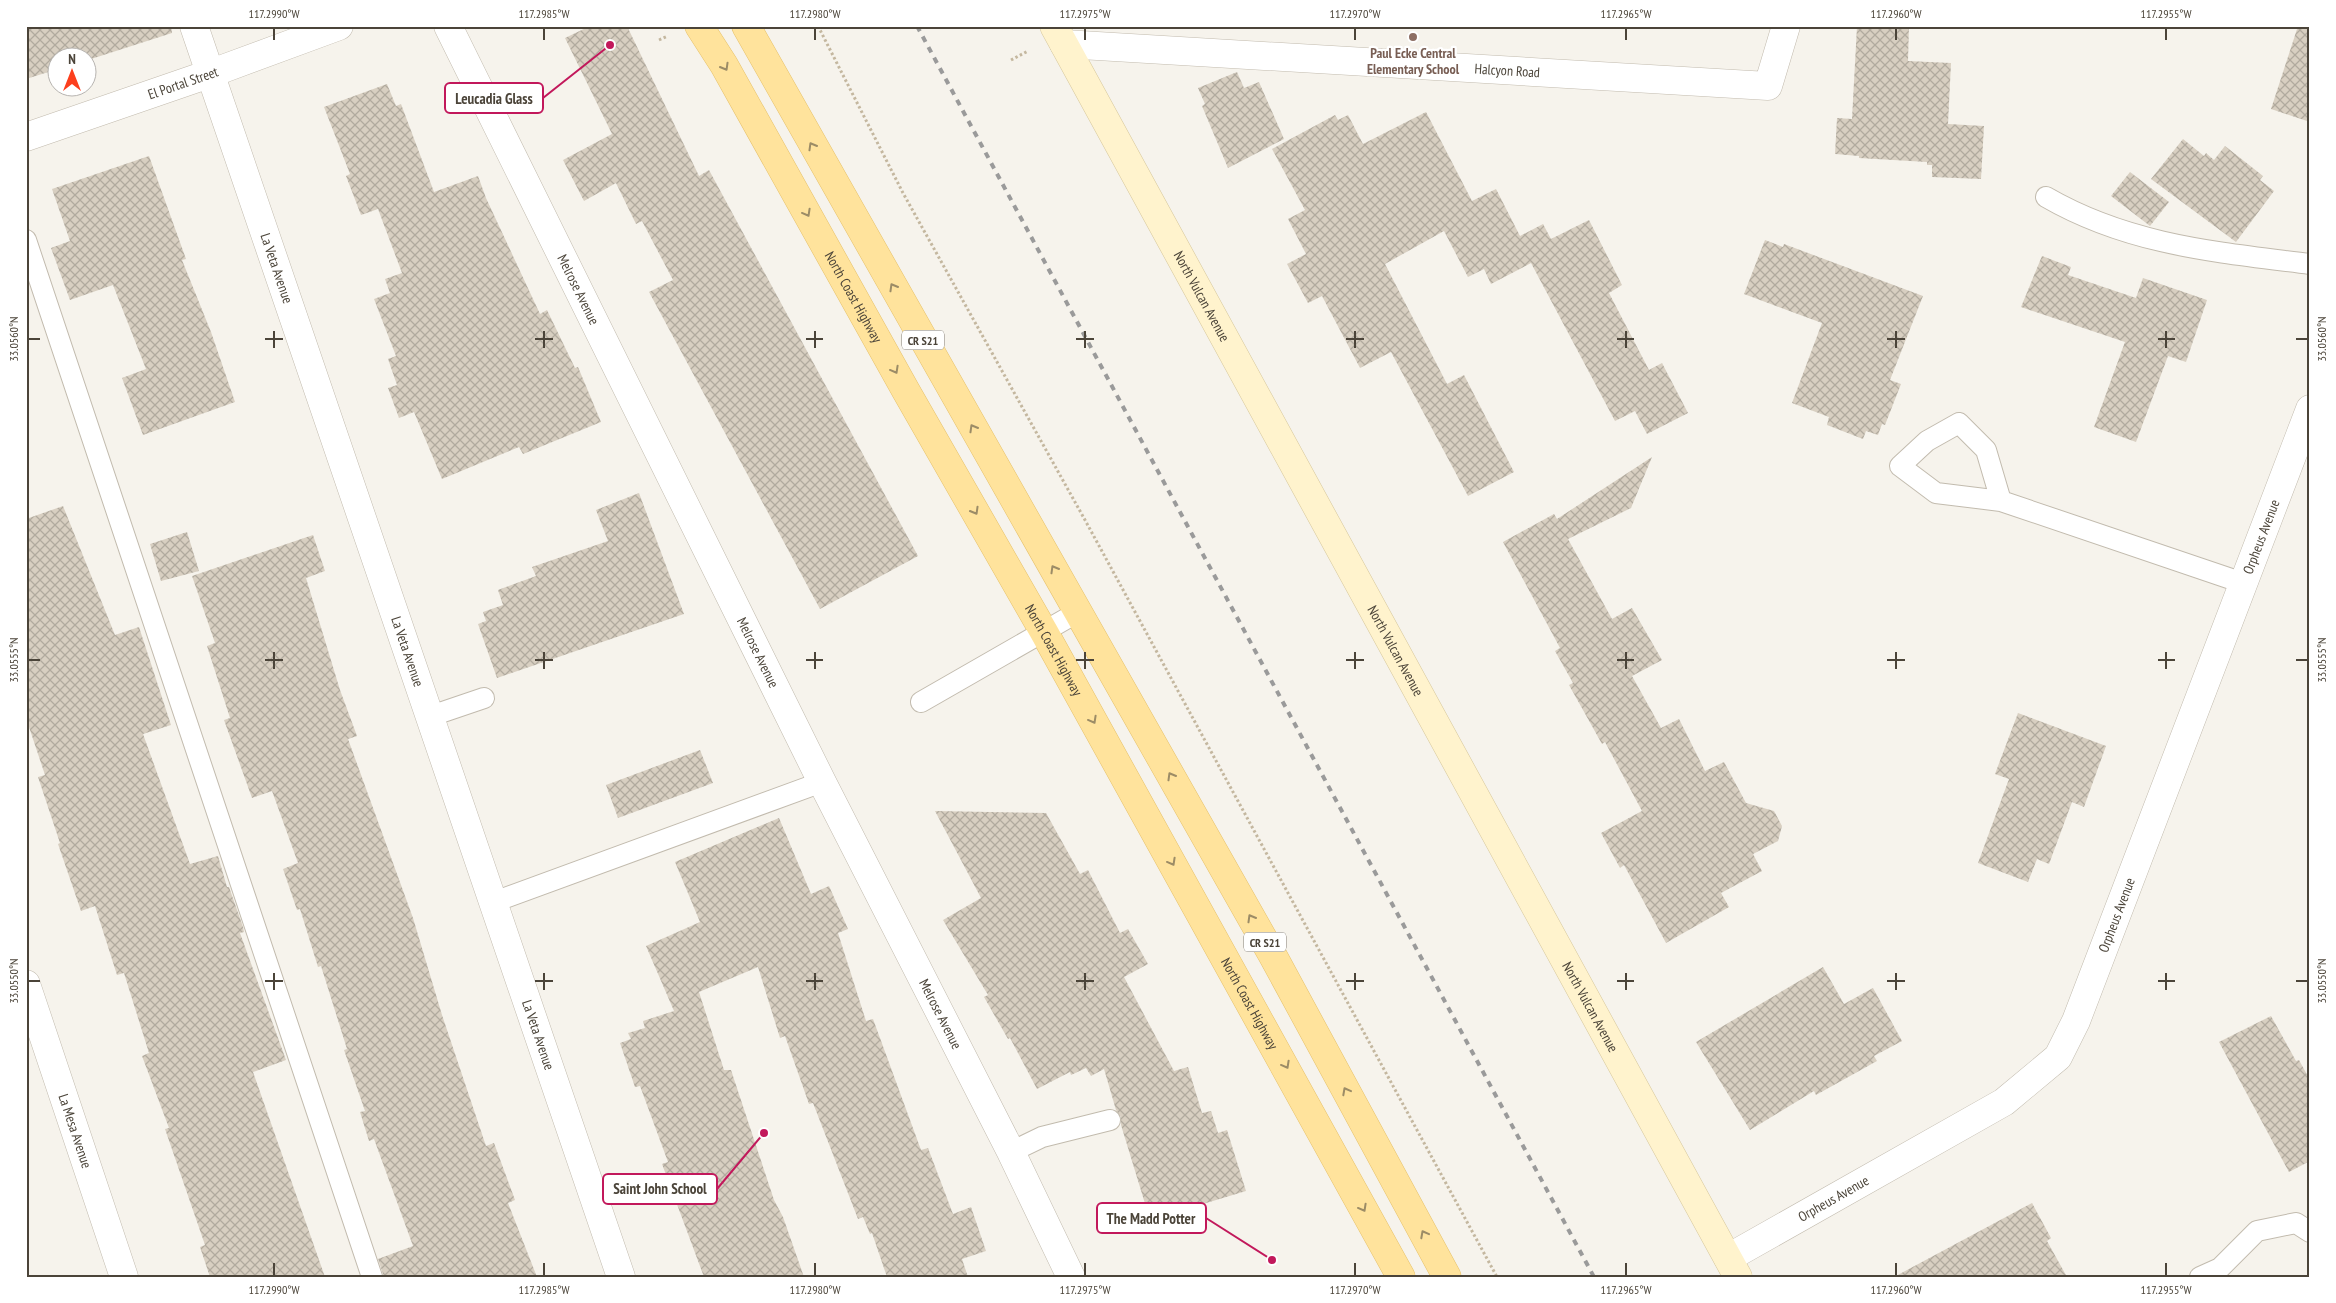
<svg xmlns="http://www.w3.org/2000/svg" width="2336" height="1303" font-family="'PT Sans Narrow',sans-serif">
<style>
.building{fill:url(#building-cross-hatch)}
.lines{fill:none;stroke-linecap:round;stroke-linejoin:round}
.service-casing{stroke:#c2bbae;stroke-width:22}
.minor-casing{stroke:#c2bbae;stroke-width:29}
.tertiary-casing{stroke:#c2bbae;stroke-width:29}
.secondary-casing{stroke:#d6c79b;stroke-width:29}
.primary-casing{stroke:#e6c16a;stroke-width:29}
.path{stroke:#c4b79f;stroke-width:3;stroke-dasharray:2.5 2.5;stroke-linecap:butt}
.service{stroke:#fff;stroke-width:20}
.minor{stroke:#fff;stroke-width:28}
.tertiary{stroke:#fff;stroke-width:28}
.secondary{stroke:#fff3cd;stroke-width:28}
.primary{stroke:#ffe39c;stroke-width:28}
.rail{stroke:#9a9a9a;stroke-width:4;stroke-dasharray:6 6;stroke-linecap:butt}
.oneway{stroke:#9c8c66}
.ticks{fill:none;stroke:#4b4439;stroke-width:2}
.education-dot{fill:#8d6e63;stroke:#fff;stroke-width:2}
.labels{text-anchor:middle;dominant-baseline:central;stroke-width:4.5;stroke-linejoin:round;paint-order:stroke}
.shield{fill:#fff;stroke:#817c74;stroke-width:1}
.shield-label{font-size:12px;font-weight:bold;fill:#4b4439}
.education-label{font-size:14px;font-weight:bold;fill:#785e54;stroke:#fff}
.street-label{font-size:14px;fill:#4b4439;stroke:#fff}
.leader{fill:none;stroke:#c2185b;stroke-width:2}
.callout-dot{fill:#c2185b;stroke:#fff;stroke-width:2}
.callout{fill:#fff;stroke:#c2185b;stroke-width:2}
.callout-label{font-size:15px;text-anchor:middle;font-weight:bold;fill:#4b4439}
.neatline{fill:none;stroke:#4b4439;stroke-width:2}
.ticks-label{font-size:12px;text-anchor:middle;fill:#4b4439}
</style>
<defs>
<pattern id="building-cross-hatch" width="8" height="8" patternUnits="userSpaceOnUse" patternTransform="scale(1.25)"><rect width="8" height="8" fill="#d8cfc1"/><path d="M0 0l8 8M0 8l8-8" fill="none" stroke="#b1aa9e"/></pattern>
</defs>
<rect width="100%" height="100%" fill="#f6f3ec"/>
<g class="building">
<polygon points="26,26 171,26 172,33 88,60 88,58 58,58 58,69 26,79"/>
<polygon points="590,26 627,26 699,176 709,170 918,556 820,609 649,292 673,280 642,221 636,224 616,183 584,201 563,160 612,134 565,38"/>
<polygon points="1857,26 1909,26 1908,61 1951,63 1948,124 1984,126 1981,179 1932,177 1932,165 1927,165 1927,162 1859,158 1859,156 1835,154 1837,118 1852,119"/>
<polygon points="2298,26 2310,26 2310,122 2271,109"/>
<polygon points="1237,72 1244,88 1259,82 1284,139 1228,168 1202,106 1205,104 1198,88"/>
<polygon points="387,84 396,106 401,104 434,192 478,176 486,198 540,314 547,310 575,368 578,367 601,422 523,454 519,447 442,479 414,412 399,418 388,388 397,385 388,359 396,356 374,299 390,293 385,279 402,273 378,209 361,215 346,176 350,174 324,107"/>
<polygon points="1426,112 1472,201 1496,189 1520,236 1543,224 1551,239 1589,220 1622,285 1609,293 1649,370 1662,363 1688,413 1647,434 1635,411 1615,421 1531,263 1491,284 1484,269 1468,277 1444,231 1385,264 1447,384 1464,375 1514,472 1468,496 1391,352 1360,368 1322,296 1308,303 1287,264 1306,254 1288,219 1305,210 1272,149 1335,115 1338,120 1348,115 1363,144"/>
<polygon points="2183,139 2204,156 2206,153 2214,160 2225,146 2263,176 2260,180 2274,191 2236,242 2151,179"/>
<polygon points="149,156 186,259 182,260 211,332 235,402 143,435 122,378 146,369 113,285 70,300 51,248 70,241 52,189"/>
<polygon points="2130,172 2169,202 2150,226 2111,196"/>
<polygon points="1765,240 1783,247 1784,244 1923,296 1890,380 1901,384 1885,425 1882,424 1878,435 1866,431 1863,439 1827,425 1829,417 1792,403 1822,323 1744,294"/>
<polygon points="2042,256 2071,267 2068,275 2136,298 2143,278 2207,300 2186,362 2168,356 2136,442 2094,427 2125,342 2021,307"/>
<polygon points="1652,457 1631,508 1568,539 1612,619 1632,608 1662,660 1632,676 1661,728 1679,719 1705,771 1724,762 1746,803 1774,811 1782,826 1778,841 1753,854 1762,871 1721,893 1729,907 1666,943 1624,865 1620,868 1601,833 1642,811 1605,742 1602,744 1569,685 1573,683 1555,651 1560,648 1503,542 1554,514 1557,519"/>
<polygon points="639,493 684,614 497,678 478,624 486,621 483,612 503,605 498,590 536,576 532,567 608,541 596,510"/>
<polygon points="63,506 115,635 139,627 171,725 143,734 190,864 218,856 227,887 229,887 243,927 244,932 240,933 286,1060 253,1072 325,1277 210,1277 200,1247 205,1245 165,1129 169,1128 142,1056 149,1053 124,973 117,975 95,906 81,911 58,844 60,843 38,777 45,775 26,718 26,519"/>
<polygon points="187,532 199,571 161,581 150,544"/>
<polygon points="313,535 325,571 306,578 340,690 357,736 348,739 413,918 442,1015 486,1146 494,1143 515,1200 508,1203 537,1277 384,1277 378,1259 413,1246 374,1139 369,1141 360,1112 365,1111 344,1050 347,1049 321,966 318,967 300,909 297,910 283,869 298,863 272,791 252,798 224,720 230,718 207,646 215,643 192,576"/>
<polygon points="2018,713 2106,746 2084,807 2072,802 2049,864 2037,859 2028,882 1978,863 2009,779 1995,774"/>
<polygon points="700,750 713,783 618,818 606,785"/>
<polygon points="935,811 1046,813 1080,874 1088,870 1120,933 1128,929 1148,964 1124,977 1174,1071 1188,1067 1202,1113 1211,1111 1218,1133 1227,1130 1246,1191 1150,1220 1121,1125 1121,1117 1116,1110 1104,1069 1091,1076 1086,1068 1071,1075 1070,1072 1037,1089 1010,1038 1008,1039 984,997 988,995 943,920 981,898"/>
<polygon points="779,818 811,894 829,886 848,929 838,933 866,1021 873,1019 921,1150 928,1148 953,1214 971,1207 986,1251 962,1259 968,1277 887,1277 872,1233 870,1234 863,1217 858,1219 813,1103 809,1104 785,1036 780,1038 758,967 699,992 724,1070 731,1070 774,1200 783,1217 804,1277 704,1277 662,1164 668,1162 640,1086 635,1087 620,1043 631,1039 628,1033 645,1028 643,1021 674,1011 646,946 700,922 675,862"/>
<polygon points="1823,967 1844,1004 1873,988 1902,1041 1874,1056 1877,1061 1816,1095 1814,1091 1750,1130 1696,1042"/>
<polygon points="2271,1016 2296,1061 2299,1060 2310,1080 2310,1161 2289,1172 2219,1042"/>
<polygon points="2032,1203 2051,1238 2047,1241 2067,1277 1894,1277"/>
</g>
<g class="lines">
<defs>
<g id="service">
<path d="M2046,197c83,48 170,55 264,67"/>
<polyline points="26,240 372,1277"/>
<polyline points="2001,501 1986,450 1959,423 1927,441 1900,466 1936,493 2001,501 2243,583"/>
<polyline points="921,702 1078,612"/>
<polyline points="431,716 484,698"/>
<polyline points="494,902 822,782"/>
<polyline points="1011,1152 1042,1137 1110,1120"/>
<polyline points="2200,1277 2220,1268 2257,1231 2296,1223 2310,1232"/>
</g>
<g id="minor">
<path id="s1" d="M194,26l427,1251"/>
<path id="s2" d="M1064,44l704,42 18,-60"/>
<path id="s3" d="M26,984l98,293"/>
</g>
<g id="tertiary">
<path id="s4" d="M448,26l374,756 189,370 60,125"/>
<path id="s5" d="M26,137l183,-63 130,-48"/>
<path id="s6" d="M1728,1258l276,-156 54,-45 18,-36 234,-612"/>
</g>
<g id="secondary">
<path id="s7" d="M1054,26l684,1251"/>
</g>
<g id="primary">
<path id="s8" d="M699,26l25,39 182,326 138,241 357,645"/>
<polyline points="746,26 1273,956 1447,1277"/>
</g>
</defs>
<use href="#service" class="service-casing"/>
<use href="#minor" class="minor-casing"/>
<use href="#tertiary" class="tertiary-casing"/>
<use href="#secondary" class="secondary-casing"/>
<use href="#primary" class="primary-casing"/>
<g class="path">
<polyline points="818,26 903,193 1085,520 1497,1277"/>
<polyline points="659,40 668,36"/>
<polyline points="1011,60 1028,51"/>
</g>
<use href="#service" class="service"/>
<use href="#minor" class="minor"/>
<use href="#tertiary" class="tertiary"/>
<use href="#secondary" class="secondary"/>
<use href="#primary" class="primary"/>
<polyline class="rail" points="917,26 1594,1277"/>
</g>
<defs><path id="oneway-chevron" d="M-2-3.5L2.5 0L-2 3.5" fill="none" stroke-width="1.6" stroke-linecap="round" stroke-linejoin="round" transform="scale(1.25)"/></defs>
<g class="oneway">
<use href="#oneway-chevron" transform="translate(725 67) rotate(60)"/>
<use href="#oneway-chevron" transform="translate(812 146) rotate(-120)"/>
<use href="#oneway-chevron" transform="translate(807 213) rotate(61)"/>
<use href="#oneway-chevron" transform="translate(893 287) rotate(-120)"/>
<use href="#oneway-chevron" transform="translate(895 370) rotate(61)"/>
<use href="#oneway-chevron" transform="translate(973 428) rotate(-120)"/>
<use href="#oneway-chevron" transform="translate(975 511) rotate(60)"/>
<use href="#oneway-chevron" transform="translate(1054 569) rotate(-120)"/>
<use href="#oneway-chevron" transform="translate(1093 720) rotate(61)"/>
<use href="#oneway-chevron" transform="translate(1171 776) rotate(-120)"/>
<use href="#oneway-chevron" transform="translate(1172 862) rotate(61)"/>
<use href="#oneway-chevron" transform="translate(1251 918) rotate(-120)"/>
<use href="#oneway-chevron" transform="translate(1286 1065) rotate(61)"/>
<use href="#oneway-chevron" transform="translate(1346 1091) rotate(-118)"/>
<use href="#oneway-chevron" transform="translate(1363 1208) rotate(61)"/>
<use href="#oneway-chevron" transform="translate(1424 1234) rotate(-118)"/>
</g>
<path class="ticks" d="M274,28v12M544,28v12M815,28v12M1085,28v12M1355,28v12M1626,28v12M1896,28v12M2166,28v12M274,331v17M544,331v17M815,331v17M1085,331v17M1355,331v17M1626,331v17M1896,331v17M2166,331v17M28,339h12M265,339h18M535,339h18M806,339h17M1076,339h18M1346,339h18M1617,339h17M1887,339h18M2158,339h17M2296,339h12M274,652v17M544,652v17M815,652v17M1085,652v17M1355,652v17M1626,652v17M1896,652v17M2166,652v17M28,660h12M265,660h18M535,660h18M806,660h17M1076,660h18M1346,660h18M1617,660h17M1887,660h18M2158,660h17M2296,660h12M274,973v17M544,973v17M815,973v17M1085,973v17M1355,973v17M1626,973v17M1896,973v17M2166,973v17M28,981h12M265,981h18M535,981h18M806,981h17M1076,981h18M1346,981h18M1617,981h17M1887,981h18M2158,981h17M2296,981h12M274,1263v13M544,1263v13M815,1263v13M1085,1263v13M1355,1263v13M1626,1263v13M1896,1263v13M2166,1263v13"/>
<circle class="education-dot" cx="1413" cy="37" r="5"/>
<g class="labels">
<g class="shield">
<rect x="902" y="330.5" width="42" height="19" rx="4"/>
<rect x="1244" y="932.5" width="42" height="19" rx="4"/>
</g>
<g class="shield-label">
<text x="923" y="340">CR S21</text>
<text x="1265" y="942">CR S21</text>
</g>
<g class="education-label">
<text x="1413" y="53">Paul Ecke Central<tspan x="1413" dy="16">Elementary School</tspan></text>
</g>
<g class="street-label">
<text stroke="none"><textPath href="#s2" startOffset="444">Halcyon Road</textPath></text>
<text stroke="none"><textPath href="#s5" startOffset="166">El Portal Street</textPath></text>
<text stroke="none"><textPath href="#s1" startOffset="256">La Veta Avenue</textPath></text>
<text stroke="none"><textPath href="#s4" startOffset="294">Melrose Avenue</textPath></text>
<text stroke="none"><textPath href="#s7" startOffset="308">North Vulcan Avenue</textPath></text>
<text stroke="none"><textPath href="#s8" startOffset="312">North Coast Highway</textPath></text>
<text stroke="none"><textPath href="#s6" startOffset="946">Orpheus Avenue</textPath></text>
<text stroke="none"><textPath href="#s8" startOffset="718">North Coast Highway</textPath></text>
<text stroke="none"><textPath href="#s1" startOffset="661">La Veta Avenue</textPath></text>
<text stroke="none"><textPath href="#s7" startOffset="712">North Vulcan Avenue</textPath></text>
<text stroke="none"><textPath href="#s4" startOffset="699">Melrose Avenue</textPath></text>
<text stroke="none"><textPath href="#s6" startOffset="541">Orpheus Avenue</textPath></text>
<text stroke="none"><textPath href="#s8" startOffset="1122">North Coast Highway</textPath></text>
<text stroke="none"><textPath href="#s7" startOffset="1118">North Vulcan Avenue</textPath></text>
<text stroke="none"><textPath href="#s4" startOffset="1104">Melrose Avenue</textPath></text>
<text stroke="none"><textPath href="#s1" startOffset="1066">La Veta Avenue</textPath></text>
<text stroke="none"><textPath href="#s3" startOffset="155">La Mesa Avenue</textPath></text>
<text stroke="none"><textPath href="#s6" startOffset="121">Orpheus Avenue</textPath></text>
</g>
</g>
<path class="leader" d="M610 45L543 98M764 1133L717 1189M1272 1260L1206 1218"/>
<g class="callout-dot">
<circle cx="610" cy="45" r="5"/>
<circle cx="764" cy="1133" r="5"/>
<circle cx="1272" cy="1260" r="5"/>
</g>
<g class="callout">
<rect x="445" y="83" width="98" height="30" rx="5"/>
<rect x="603" y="1174" width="114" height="30" rx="5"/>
<rect x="1097" y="1203" width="109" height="30" rx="5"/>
</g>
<g class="callout-label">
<text x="494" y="104">Leucadia Glass</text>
<text x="660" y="1194">Saint John School</text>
<text x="1151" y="1224">The Madd Potter</text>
</g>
<rect width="2336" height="1303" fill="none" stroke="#ffffff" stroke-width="55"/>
<g transform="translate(72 72)"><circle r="24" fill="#ffffff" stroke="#b7b4b0"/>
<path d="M0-4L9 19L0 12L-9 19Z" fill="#fc3f1d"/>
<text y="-8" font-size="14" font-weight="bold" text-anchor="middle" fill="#4b4439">N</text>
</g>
<rect x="28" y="28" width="2280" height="1248" class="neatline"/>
<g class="ticks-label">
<text x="274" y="18">117.2990°W</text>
<text x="544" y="18">117.2985°W</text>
<text x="815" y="18">117.2980°W</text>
<text x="1085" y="18">117.2975°W</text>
<text x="1355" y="18">117.2970°W</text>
<text x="1626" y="18">117.2965°W</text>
<text x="1896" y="18">117.2960°W</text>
<text x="2166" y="18">117.2955°W</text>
<text transform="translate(14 339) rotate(-90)" y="4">33.0560°N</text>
<text transform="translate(2322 339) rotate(-90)" y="4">33.0560°N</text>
<text transform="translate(14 660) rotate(-90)" y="4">33.0555°N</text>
<text transform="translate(2322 660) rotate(-90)" y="4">33.0555°N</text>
<text transform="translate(14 981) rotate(-90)" y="4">33.0550°N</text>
<text transform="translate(2322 981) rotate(-90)" y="4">33.0550°N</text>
<text x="274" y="1294">117.2990°W</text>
<text x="544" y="1294">117.2985°W</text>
<text x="815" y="1294">117.2980°W</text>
<text x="1085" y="1294">117.2975°W</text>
<text x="1355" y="1294">117.2970°W</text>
<text x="1626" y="1294">117.2965°W</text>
<text x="1896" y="1294">117.2960°W</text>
<text x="2166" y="1294">117.2955°W</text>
</g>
</svg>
